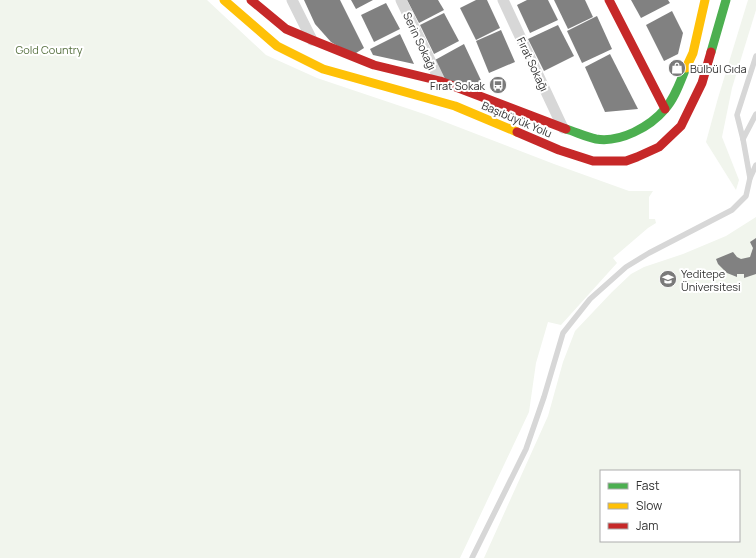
<svg xmlns="http://www.w3.org/2000/svg" width="756" height="558" font-family="Manrope,sans-serif">
<style>
.green{fill:#f1f5ed;fill-rule:evenodd}
.building{fill:#818181}
.lines{fill:none;stroke-linecap:round;stroke-linejoin:round}
.lane{stroke:#d7d7d7;stroke-width:5.5}
.street{stroke:#d7d7d7;stroke-width:11}
.fast{stroke:#4caf50;stroke-width:9}
.slow{stroke:#ffc107;stroke-width:9}
.jam{stroke:#c62828;stroke-width:9}
.labels{text-anchor:middle;dominant-baseline:central;stroke-width:4;stroke-linejoin:round;paint-order:stroke}
.street-label{font-size:11px;fill:#333;stroke:#fff}
.park-label{font-size:11px;fill:#56703f;stroke:#fff}
.poi-label{font-size:11px;fill:#333;stroke:#fff;text-anchor:start}
</style>
<rect width="100%" height="100%" fill="#fff"/>
<g class="green">
<polygon points="0,0 207,0 266,55 317,78 427,115 554,164 629,191 653,191 649,197 649,219 655,219 656,223 648,228 613,258 617,263 561,325 548,322 536,363 529,412 460,558 0,558"/>
<polygon points="748,0 756,0 756,10 732,88 722,137 739,180 736,190 706,142 718,98"/>
<path d="M756,217v341h-272l64,-142 15,-54 12,-31 37,-39 19,-18 13,-7 39,-13 43,-18zM601,471h138v70h-138z"/>
</g>
<g class="building">
<polygon points="304,0 340,0 364,48 353,55 331,42 315,24"/>
<polygon points="351,0 373,0 356,9"/>
<polygon points="407,0 438,0 444,10 419,23"/>
<polygon points="476,0 487,0 500,28 476,40 460,8"/>
<polygon points="527,0 548,0 558,20 530,33 517,5"/>
<polygon points="554,0 585,0 593,17 568,29"/>
<polygon points="631,0 668,0 670,3 641,18"/>
<polygon points="386,3 400,29 374,42 361,15"/>
<polygon points="672,11 683,33 678,54 664,61 646,25"/>
<polygon points="444,13 459,41 434,54 420,25"/>
<polygon points="597,16 612,49 582,63 567,31"/>
<polygon points="558,25 574,56 544,71 528,39"/>
<polygon points="501,30 515,62 489,73 476,41"/>
<polygon points="400,34 414,64 373,55 370,49"/>
<polygon points="464,44 486,91 444,79 435,60"/>
<polygon points="610,54 638,109 605,112 585,67"/>
<polygon points="756,238 756,274 744,278 744,274 737,274 737,277 727,273 718,264 716,259 733,252 737,257 741,259 750,257 753,248 750,242"/>
</g>
<g class="lines">
<g class="lane">
<polyline points="743,139 756,114"/>
<polyline points="750,178 743,139 737,115 756,56"/>
<polyline points="472,558 526,449 544,397 563,333 590,299 626,267 649,253 732,210 746,196 750,178 756,165"/>
</g>
<g class="street">
<polyline points="292,0 312,40"/>
<polyline points="401,0 440,81"/>
<polyline points="503,0 563,128"/>
</g>
<g class="fast">
<polyline points="711,52 726,0"/>
<path d="M566,129c10,3 20,8 30,10 24,4 54,-12 69,-30 10,-11 15,-27 21,-41"/>
</g>
<g class="slow">
<polyline points="224,0 277,46 323,69 455,106 517,132"/>
<polyline points="686,68 693,53 705,0"/>
</g>
<g class="jam">
<polyline points="251,0 286,29 312,40 374,65 440,81 566,129"/>
<polyline points="609,0 665,109"/>
<polyline points="517,132 559,150 593,161 626,161 637,157 659,147 681,126 702,83 711,52"/>
</g>
</g>
<defs>
<symbol id="shop-disc" viewBox="-11 -11 22 22"><circle r="9.5" fill="#7a7a7a" stroke="#fff"/><path d="M-5-2.5h2.3a2.7 3.5 0 0 1 5.4 0H5L5.5 6h-11ZM-1.5-2.5h3a1.5 2.3 0 0 0-3 0Z" fill="#fff"/></symbol>
<symbol id="bus-disc" viewBox="-11 -11 22 22"><circle r="9.5" fill="#7a7a7a" stroke="#fff"/><path d="M-5-6H5V4H4V6H2V4H-2V6H-4V4H-5ZM-3.5-4V0h7V-4ZM-3.5 1.2v1.5H-2V1.2ZM2 1.2v1.5H3.5V1.2Z" fill="#fff"/></symbol>
<symbol id="university-disc" viewBox="-11 -11 22 22"><circle r="9.5" fill="#7a7a7a" stroke="#fff"/><path d="M0-5L7-2L0 1L-7-2ZM-4 1L0 2.5L4 1V4Q0 6-4 4Z" fill="#fff"/></symbol>
</defs>
<g fill-rule="evenodd">
<use href="#shop-disc" x="667" y="58" width="20" height="20"/>
<use href="#bus-disc" x="488" y="75" width="20" height="20"/>
<use href="#university-disc" x="658" y="269" width="20" height="20"/>
</g>
<g class="labels">
<g class="street-label">
<text transform="translate(420 41) rotate(65)">Serin Sokağı</text>
<text transform="translate(533 64) rotate(65)">Fırat Sokağı</text>
<text transform="translate(517 119) rotate(23)">Başıbüyük Yolu</text>
</g>
<g class="park-label">
<text x="49" y="49">Gold Country</text>
</g>
<g class="poi-label">
<text x="690" y="68">Bülbül Gıda</text>
<text x="485" y="85" text-anchor="end">Fırat Sokak</text>
<text x="681" y="273">Yeditepe<tspan x="681" dy="13">Üniversitesi</tspan></text>
</g>
</g>
<rect x="600" y="470" width="140" height="72" fill="#ffffff" stroke="#adadad"/>
<rect x="608" y="483" width="20" height="6" fill="#4caf50" stroke="#adadad"/>
<text x="636" y="490" font-size="12" fill="#333333">Fast</text>
<rect x="608" y="503" width="20" height="6" fill="#ffc107" stroke="#adadad"/>
<text x="636" y="510" font-size="12" fill="#333333">Slow</text>
<rect x="608" y="523" width="20" height="6" fill="#c62828" stroke="#adadad"/>
<text x="636" y="530" font-size="12" fill="#333333">Jam</text>
</svg>
